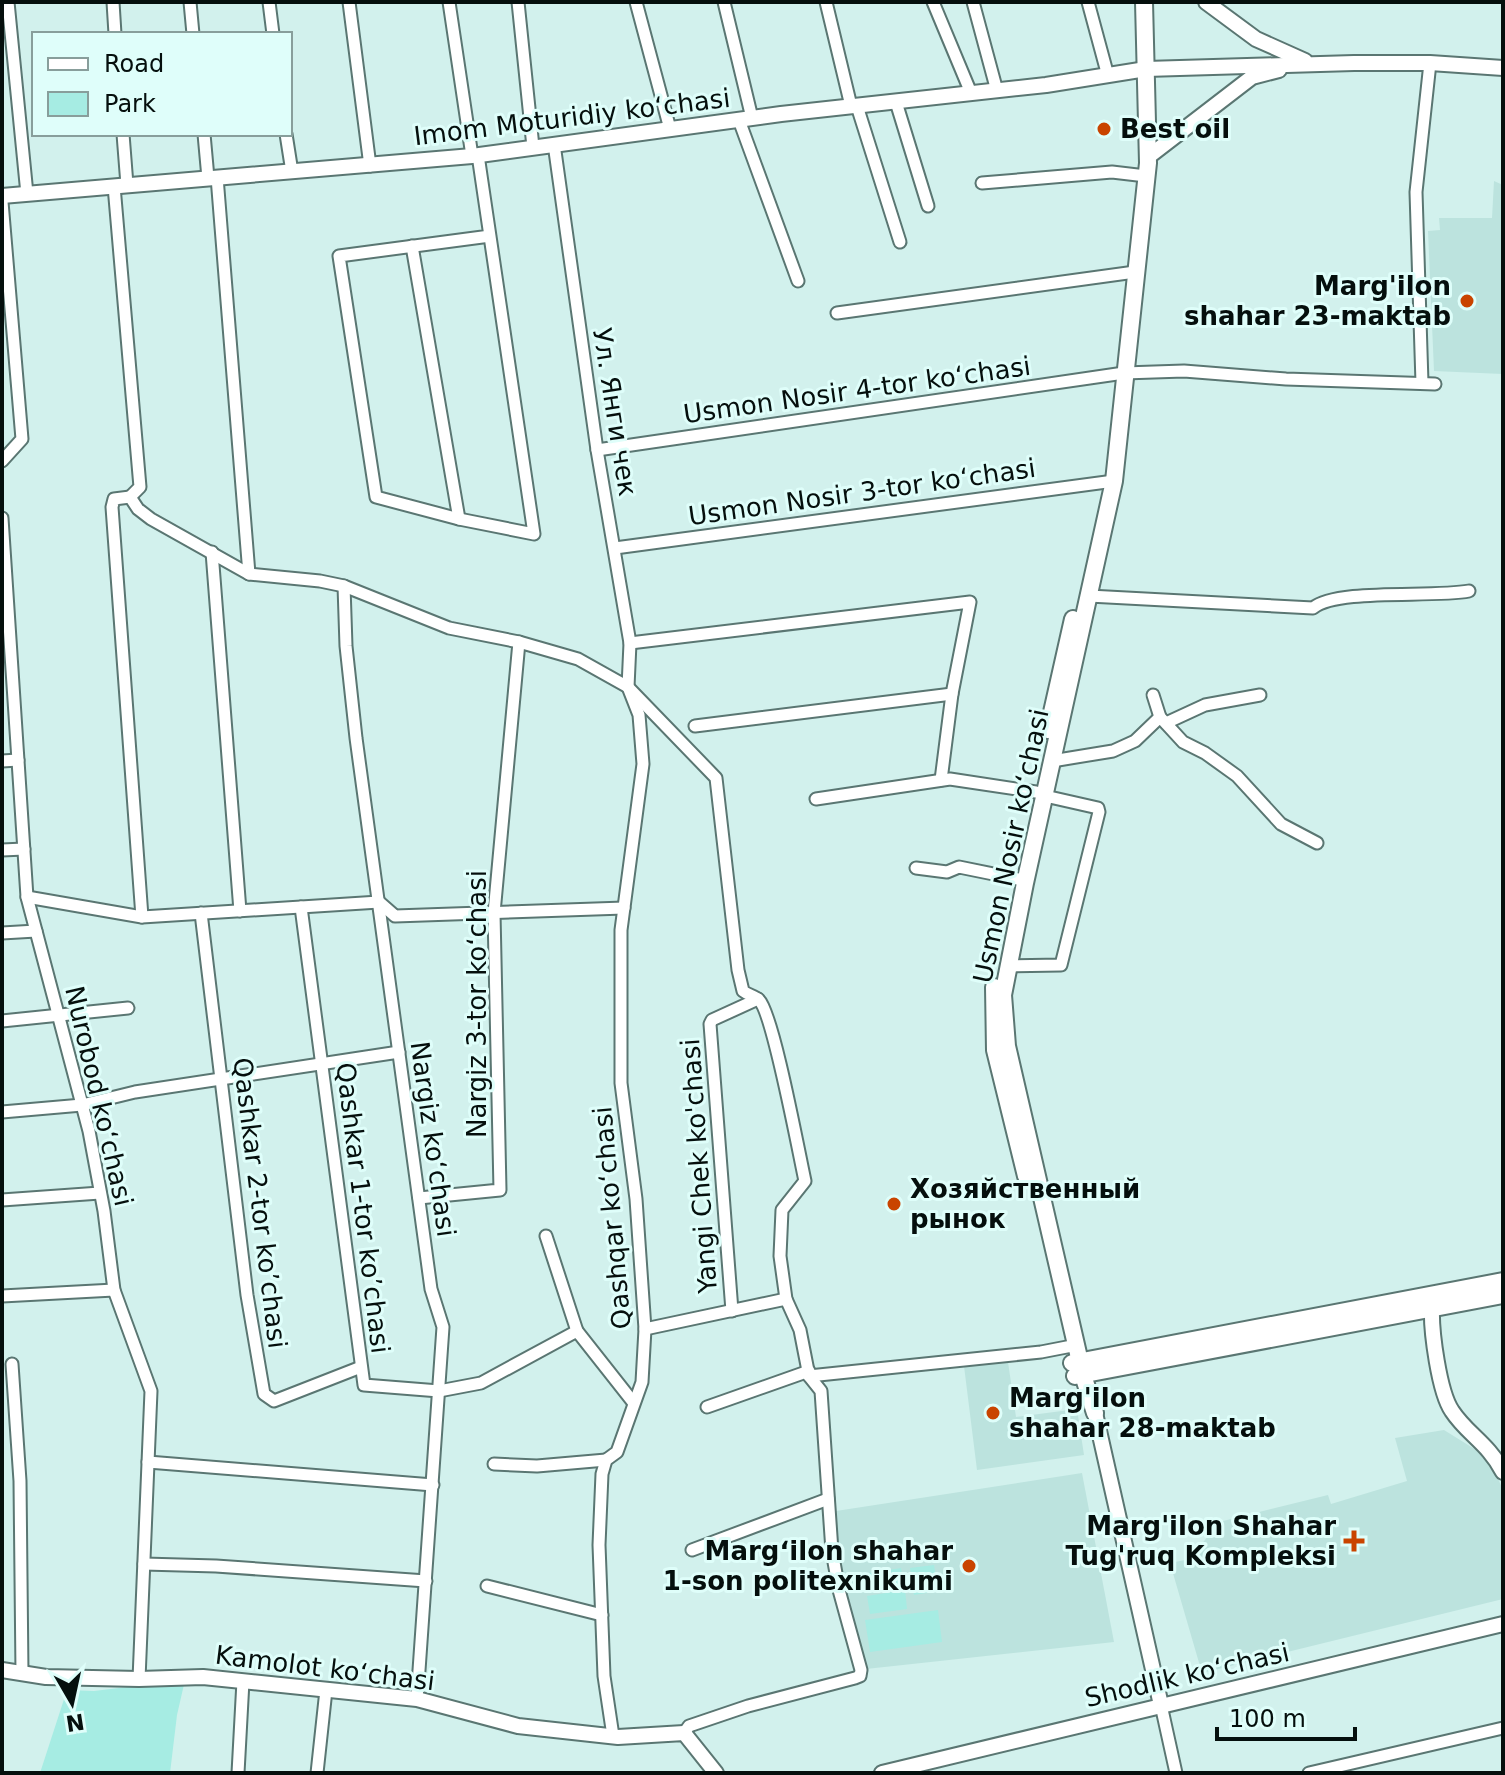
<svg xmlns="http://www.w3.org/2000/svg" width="1505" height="1775" font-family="'DejaVu Sans',sans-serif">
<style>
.built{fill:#bce3de}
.green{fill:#a6ece3}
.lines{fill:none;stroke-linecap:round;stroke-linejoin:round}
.street-casing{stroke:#5a7672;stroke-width:15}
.secondary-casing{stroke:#5a7672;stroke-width:18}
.primary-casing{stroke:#5a7672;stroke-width:20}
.street{stroke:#fff;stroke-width:11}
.secondary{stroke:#fff;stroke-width:14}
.primary{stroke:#fff;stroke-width:16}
.poi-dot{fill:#c94400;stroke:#dffefa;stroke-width:3}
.labels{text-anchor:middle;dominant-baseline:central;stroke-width:6;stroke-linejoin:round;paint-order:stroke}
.street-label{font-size:26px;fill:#050f0d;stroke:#dffefa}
.poi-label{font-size:26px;font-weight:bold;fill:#050f0d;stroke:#dffefa;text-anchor:start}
</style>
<rect width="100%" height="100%" fill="#d2f1ed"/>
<g class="built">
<polygon points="1494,181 1503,185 1503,374 1434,371 1428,231 1440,230 1439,218 1492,218"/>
<polygon points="1008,1362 1016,1417 1077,1409 1084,1455 977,1470 964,1366"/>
<polygon points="1444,1430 1489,1458 1503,1490 1503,1599 1202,1673 1170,1563 1190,1559 1219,1522 1328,1495 1331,1504 1407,1481 1395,1438"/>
<polygon points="1082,1473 1114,1642 866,1669 842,1580 836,1552 836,1511"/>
</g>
<g class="green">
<polygon points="934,1565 936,1577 912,1581 910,1568"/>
<polygon points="901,1568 904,1587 867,1593 864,1574"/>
<polygon points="936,1579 938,1591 914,1595 912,1583"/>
<polygon points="905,1590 907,1609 870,1614 867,1596"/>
<polygon points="938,1610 942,1642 870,1652 865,1620"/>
<polygon points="185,1680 177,1715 170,1773 40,1773 67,1690 94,1691"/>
</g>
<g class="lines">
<defs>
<g id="street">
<polyline points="8,2 27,194"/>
<polyline points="113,2 115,34"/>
<polyline points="190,2 193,34"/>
<polyline points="269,2 273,34"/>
<polyline points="349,2 370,166"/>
<polyline points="449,2 472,156"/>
<polyline points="518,2 533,147"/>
<polyline points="636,2 670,129"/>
<polyline points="724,2 752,118"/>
<polyline points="826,2 851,106"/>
<polyline points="933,2 971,93"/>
<polyline points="973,2 997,91"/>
<polyline points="1088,2 1108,76"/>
<polyline points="896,102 928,206"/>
<polyline points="857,106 900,242"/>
<polyline points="739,120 798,281"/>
<polyline points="123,134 127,185"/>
<polyline points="204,134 208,178"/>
<polyline points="286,134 292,172"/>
<polyline points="554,144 597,450 630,643 628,687 639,715 643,764 621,930 621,1083 636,1199 645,1329 642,1382 617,1452 606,1460 602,1474 599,1545 604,1676 613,1736"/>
<polyline points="478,155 534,534 459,519 376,497 339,256 490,236"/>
<polyline points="217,177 249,574"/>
<polyline points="982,183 1112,172 1146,176"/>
<polyline points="114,186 140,487 130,497"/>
<polyline points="2,202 22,439 2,461"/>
<polyline points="412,246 459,519"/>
<polyline points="837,313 1135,272"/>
<polyline points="1422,383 1416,192 1430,63"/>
<polyline points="597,450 1124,373 1184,371 1286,379 1435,384"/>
<path d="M130,497l8,12 13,10 98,55 71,7 24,5 105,42 70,14 59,17 50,28 88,91 22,192 5,21c5,4 12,5 16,9 14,13 40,154 46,181l-23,29 -2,46 6,43 14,31 9,46 12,15 11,160 7,39 22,80 -1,6 -5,2 -107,28 -59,20 -5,7"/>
<polyline points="130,497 114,499 112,507 142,917"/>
<polyline points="2,518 27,897 89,1131 104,1211 114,1290 151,1391 139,1679"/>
<polyline points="615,548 1114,481"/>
<polyline points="212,552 240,911"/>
<polyline points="344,586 346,646 356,738 431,1289 443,1327 417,1699"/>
<path d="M1089,596l224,12c24,-20 119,-10 156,-17"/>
<polyline points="630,643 970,602 952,694 941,780"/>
<polyline points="1153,695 1160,717"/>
<polyline points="1166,723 1205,705 1260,695"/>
<polyline points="695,726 952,694"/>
<polyline points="2,761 18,760"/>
<polyline points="1052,761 1113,751 1135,741 1160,717 1183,742 1205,753 1237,776 1281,824 1317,843"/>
<polyline points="816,799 950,779 1036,792"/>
<polyline points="2,850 24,849"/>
<polyline points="916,868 947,872 959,867 1018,879"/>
<polyline points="27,897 142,917 379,902 395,916 624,908"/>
<polyline points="301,907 364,1385 439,1391 481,1383 577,1331 633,1402"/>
<polyline points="201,913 247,1295 264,1394 274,1401 361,1367"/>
<polyline points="2,933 36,931"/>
<polyline points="1009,966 1061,965 1099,812 1098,808 1045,796"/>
<polyline points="2,1021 128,1008"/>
<polyline points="2,1112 82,1105 135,1092 399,1052"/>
<polyline points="419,1198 500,1190 494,913 519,642"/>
<polyline points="2,1200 100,1193"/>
<polyline points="546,1236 577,1331"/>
<polyline points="2,1296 114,1290"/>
<polyline points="732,1311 710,1024 712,1020 758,999"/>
<polyline points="645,1329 786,1299"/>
<polyline points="12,1364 20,1481 22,1673"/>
<polyline points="809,1376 1041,1352 1077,1345"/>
<polyline points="707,1407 809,1371"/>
<polyline points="148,1462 433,1485"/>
<polyline points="494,1464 537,1466 606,1460"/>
<polyline points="692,1550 828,1499"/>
<polyline points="144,1564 216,1566 426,1581"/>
<polyline points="487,1586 602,1615"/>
<polyline points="1161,1705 1176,1773"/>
<polyline points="238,1773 243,1681"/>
<polyline points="317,1773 326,1690"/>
<polyline points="1309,1773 1503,1728"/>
</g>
<g id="secondary">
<polyline points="1206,2 1256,39 1305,61"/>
<polyline points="1148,157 1252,77 1279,70"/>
<polyline points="2,196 472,156 781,114 1046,85 1146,69 1354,63 1430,63 1503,68"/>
<path d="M1432,1308c-1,23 7,84 20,103 15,23 36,32 51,61"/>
<polyline points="1095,1413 1161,1705"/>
<polyline points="2,1670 46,1677 139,1679 203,1677 417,1699 518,1726 618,1737 684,1733 716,1773"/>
<polyline points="882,1773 1503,1624"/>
</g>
<g id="primary">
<polyline points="1048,730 1073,619"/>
<polyline points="994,987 995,1050 1026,1176"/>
<polyline points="1072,1363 1503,1281"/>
<polyline points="1075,1376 1503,1295"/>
<polyline points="1095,1413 1083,1375 1007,1046 1003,995 1025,883 1114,481 1148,163 1144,2"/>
</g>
</defs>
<use href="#street" class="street-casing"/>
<use href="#secondary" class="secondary-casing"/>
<use href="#primary" class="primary-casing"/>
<use href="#street" class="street"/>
<use href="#secondary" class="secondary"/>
<use href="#primary" class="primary"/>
</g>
<g class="poi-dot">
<circle cx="1104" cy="129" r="8"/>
<circle cx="1467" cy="301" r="8"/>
<circle cx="894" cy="1204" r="8"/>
<circle cx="993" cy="1413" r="8"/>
<path d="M1350 1529h8v8h8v8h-8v8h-8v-8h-8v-8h8z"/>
<circle cx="969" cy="1566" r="8"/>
</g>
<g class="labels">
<g class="street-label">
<text transform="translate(572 117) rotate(-7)">Imom Moturidiy koʻchasi</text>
<text transform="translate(857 390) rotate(-8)">Usmon Nosir 4-tor koʻchasi</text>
<text transform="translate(615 412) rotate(81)">Ул. Янги чек</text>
<text transform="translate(862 492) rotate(-8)">Usmon Nosir 3-tor koʻchasi</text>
<text transform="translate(1011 846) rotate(-78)">Usmon Nosir ko‘chasi</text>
<text transform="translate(477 1004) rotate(-90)">Nargiz 3-tor koʻchasi</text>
<text transform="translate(99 1096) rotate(77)">Nurobod koʻchasi</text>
<text transform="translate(433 1139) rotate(82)">Nargiz koʻchasi</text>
<text transform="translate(699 1166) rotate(-94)">Yangi Chek ko'chasi</text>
<text transform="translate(260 1203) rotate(83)">Qashkar 2-tor koʼchasi</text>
<text transform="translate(363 1208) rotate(83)">Qashkar 1-tor koʼchasi</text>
<text transform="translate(612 1218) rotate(-95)">Qashqar koʻchasi</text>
<text transform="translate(325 1668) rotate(7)">Kamolot koʻchasi</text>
<text transform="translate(1187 1675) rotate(-13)">Shodlik koʻchasi</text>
</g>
<g class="poi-label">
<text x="1120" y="129">Best oil</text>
<text x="1451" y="286" text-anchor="end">Marg'ilon<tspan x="1451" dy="30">shahar 23-maktab</tspan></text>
<text x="910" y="1189">Хозяйственный<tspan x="910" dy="30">рынок</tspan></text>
<text x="1009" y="1398">Marg'ilon<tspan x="1009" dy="30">shahar 28-maktab</tspan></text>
<text x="1336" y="1526" text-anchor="end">Marg'ilon Shahar<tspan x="1336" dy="30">Tug'ruq Kompleksi</tspan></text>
<text x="953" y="1551" text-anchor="end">Margʻilon shahar<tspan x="953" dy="30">1-son politexnikumi</tspan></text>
</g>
</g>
<rect width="1505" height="1775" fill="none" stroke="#050f0d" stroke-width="8"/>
<rect x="32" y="32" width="260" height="104" fill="#dffefa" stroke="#889e9b" stroke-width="2"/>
<rect x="48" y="58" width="40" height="12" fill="#ffffff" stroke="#889e9b" stroke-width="2"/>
<text x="104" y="72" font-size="24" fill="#050f0d">Road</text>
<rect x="48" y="92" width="40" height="24" fill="#a6ece3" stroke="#889e9b" stroke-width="2"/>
<text x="104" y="112" font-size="24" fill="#050f0d">Park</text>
<g transform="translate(72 1703) rotate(171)" stroke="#dffefa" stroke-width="6" paint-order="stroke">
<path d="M0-6L14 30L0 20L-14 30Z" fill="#050f0d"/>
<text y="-12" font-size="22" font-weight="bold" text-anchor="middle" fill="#050f0d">N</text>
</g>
<path d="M1217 1727v12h138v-12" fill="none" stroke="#050f0d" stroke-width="4"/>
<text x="1229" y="1727" font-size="24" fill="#050f0d" stroke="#dffefa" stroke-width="6" paint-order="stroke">100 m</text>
</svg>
